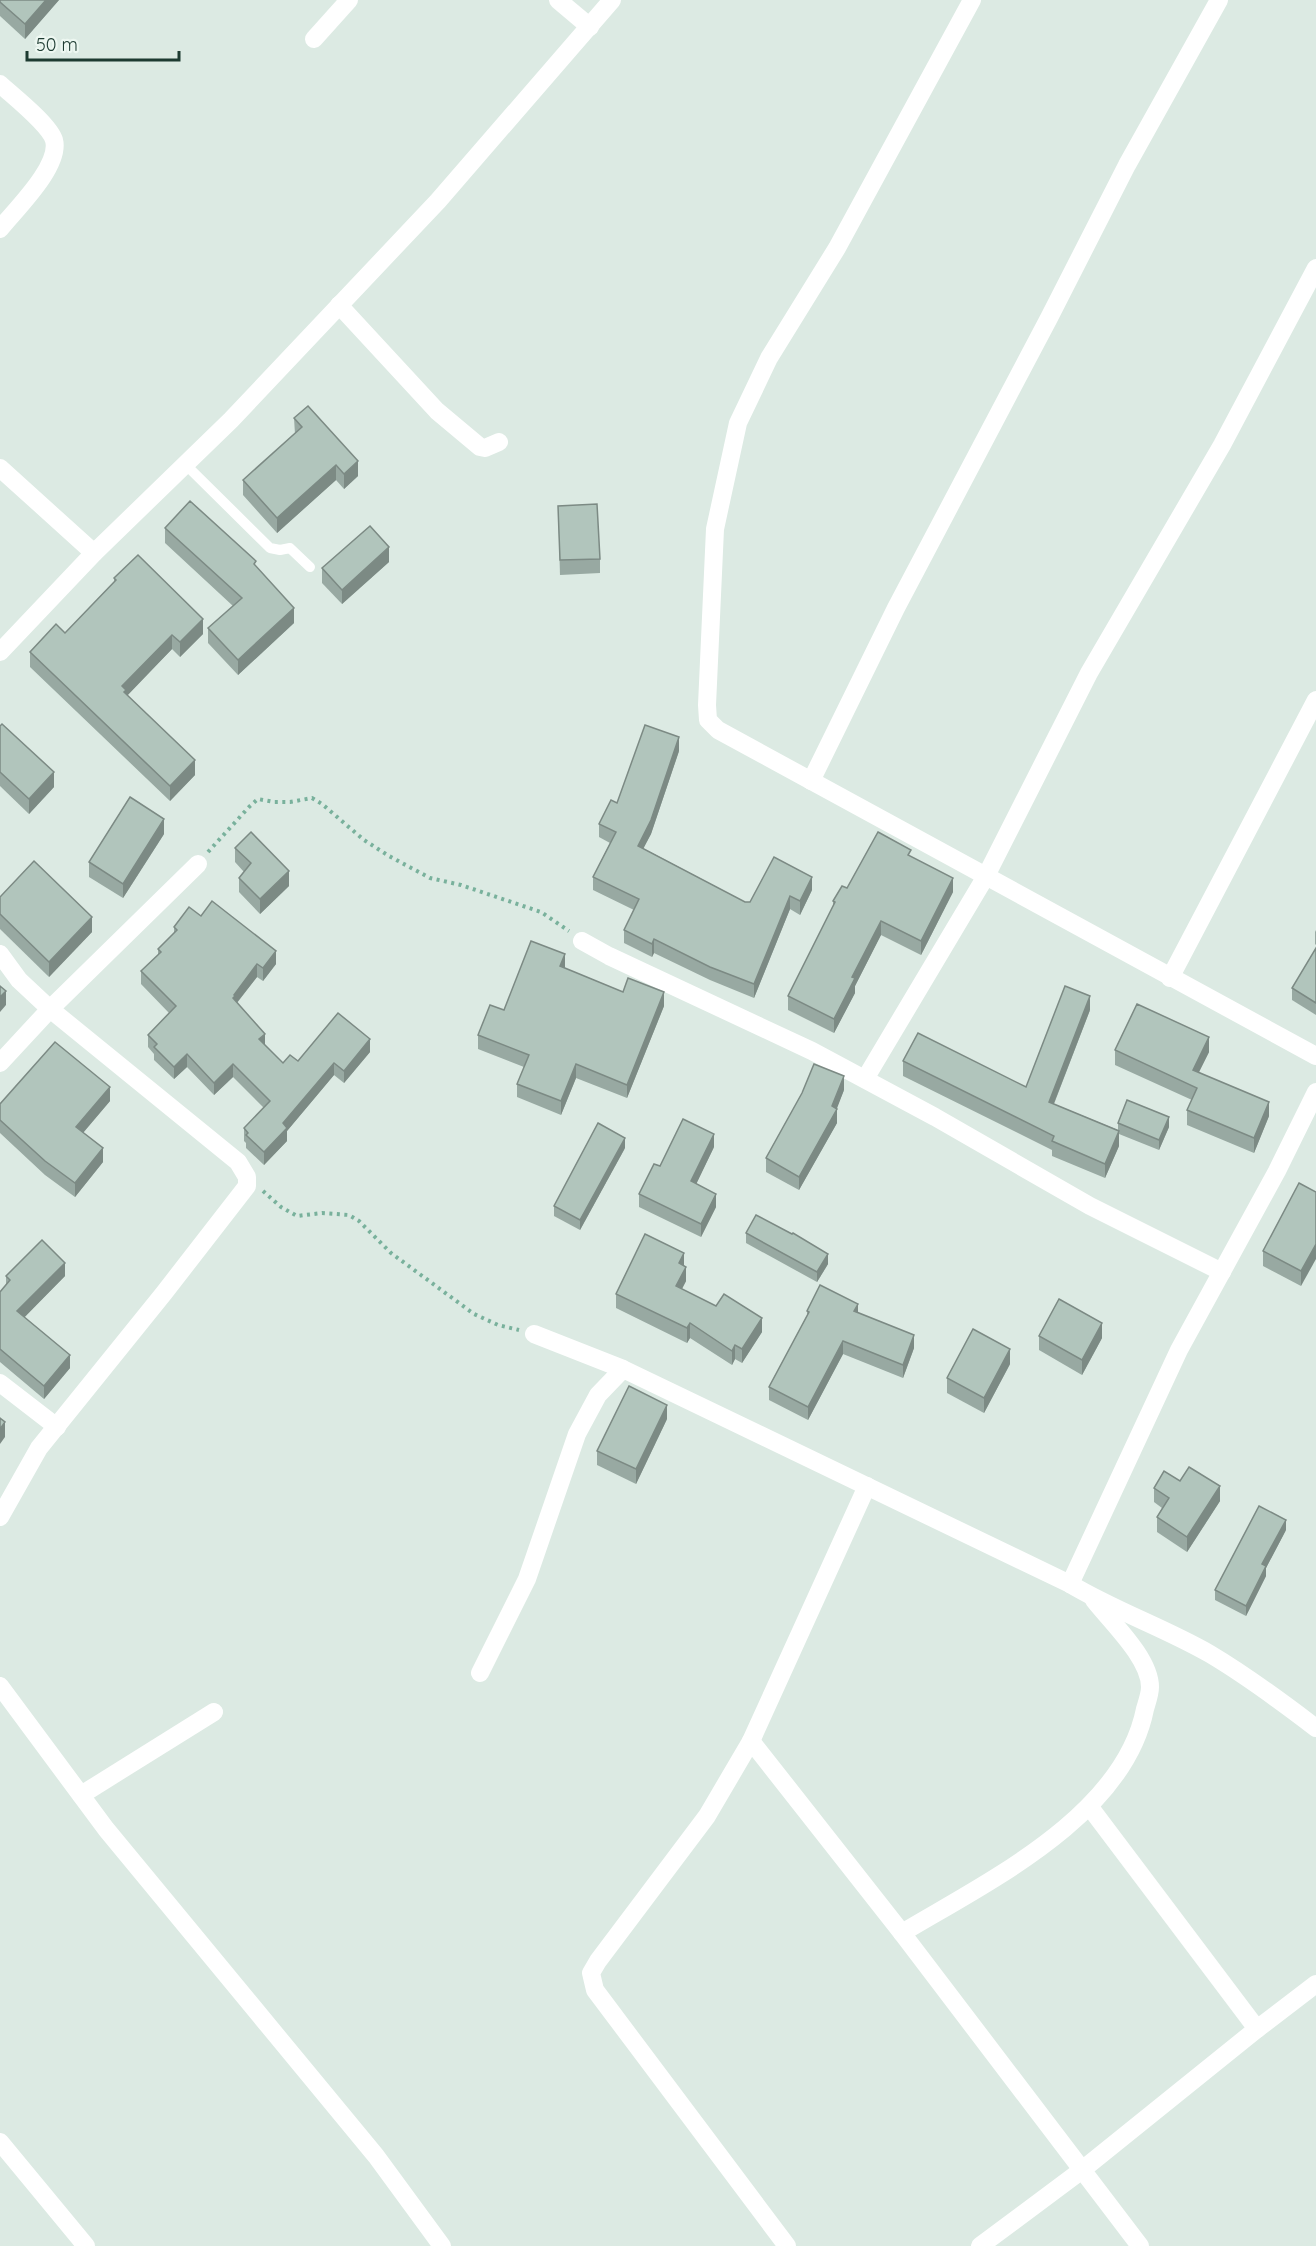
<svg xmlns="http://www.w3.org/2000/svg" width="1316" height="2246" font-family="Quicksand,sans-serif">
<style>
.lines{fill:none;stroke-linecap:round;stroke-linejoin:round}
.path{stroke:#79b19c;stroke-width:4;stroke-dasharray:3 4.5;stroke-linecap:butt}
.service{stroke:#fff;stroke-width:10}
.minor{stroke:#fff;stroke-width:18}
.wall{fill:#98a9a2}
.shaded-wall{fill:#7c8a84}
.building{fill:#b1c5bc;stroke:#7c8a84;stroke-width:1.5}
</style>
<rect width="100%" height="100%" fill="#dceae3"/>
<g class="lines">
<g class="path">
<polyline points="208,852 249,807 258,799 274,802 290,802 312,798 322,804 364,840 389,856 430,878 461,885 541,912 569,931"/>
<polyline points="263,1191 281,1207 297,1216 322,1213 349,1215 359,1221 391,1253 474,1314 498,1325 519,1330"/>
</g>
<polyline class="service" points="185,464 270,548 280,550 290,548 310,567"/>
<g class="minor">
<polyline points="558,0 590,27"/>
<polyline points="972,0 837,248 769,358 738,423 715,529 707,705 708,720 718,730 1316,1056"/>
<polyline points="314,39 349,0"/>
<path d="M0,84c13,12 49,40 54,56 7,26 -39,70 -54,89"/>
<polyline points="339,305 437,411 480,447 485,448 499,442"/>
<polyline points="0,468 94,553"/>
<polyline points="0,652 94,553 231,420 438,201 612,0"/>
<polyline points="811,781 896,608 1049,318 1127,165 1219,0"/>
<polyline points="582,941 609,956 812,1051 935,1117 1090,1206 1222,1272"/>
<polyline points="0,954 19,980 50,1009 238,1162 247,1177 247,1186 164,1293 39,1448 0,1517"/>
<polyline points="1170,978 1316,700"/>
<polyline points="0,1063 50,1009 198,864"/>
<polyline points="865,1079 986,876 1089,673 1222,445 1316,268"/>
<path d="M534,1334l89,35 447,215c45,27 95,44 140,70 37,22 72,48 106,74"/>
<polyline points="0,1383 57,1427"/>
<polyline points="1070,1584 1179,1350 1277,1171 1316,1092"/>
<polyline points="480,1673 527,1579 577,1434 598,1395 623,1369"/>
<polyline points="0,1686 106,1829 376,2156 442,2246"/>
<polyline points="751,1741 902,1933 1140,2246"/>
<polyline points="81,1795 214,1712"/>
<polyline points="1089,1806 1257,2029"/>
<path d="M902,1933c85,-51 222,-117 243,-224 2,-7 5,-15 5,-22 0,-29 -39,-65 -56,-87"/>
<polyline points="0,2142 86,2246"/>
<polyline points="787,2246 595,1990 591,1973 598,1961 707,1816 751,1741 867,1486"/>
<polyline points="980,2246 1082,2170 1257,2029 1316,1984"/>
</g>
</g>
<g class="wall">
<polygon points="0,0 59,0 25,39 0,16"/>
<polygon points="294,418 358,476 344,489 336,480 277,533 243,495 243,480 295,434"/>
<polygon points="558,506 600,559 600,573 560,575"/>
<polygon points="165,528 256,566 294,623 238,675 208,643 208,628 233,606 165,543"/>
<polygon points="389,562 342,604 322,583 322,568"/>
<polygon points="114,578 203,634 180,657 172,649 127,695 195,775 170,801 30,667 30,652 65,633 114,582"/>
<polygon points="0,726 54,787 29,814 0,786"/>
<polygon points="679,751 651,834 643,848 745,902 750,902 812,890 800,915 790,909 754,998 710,980 654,953 652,957 624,943 624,930 634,910 593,890 593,877 610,843 599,837 599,824 617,803"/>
<polygon points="164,834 123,898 89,877 89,862"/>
<polygon points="235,848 289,886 260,914 239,892 239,878 244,872 235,862"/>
<polygon points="911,857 953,892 921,955 881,935 855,986 855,993 834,1033 788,1010 788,996 833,906 833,901 847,888"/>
<polygon points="0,897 92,932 49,977 0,929"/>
<polygon points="201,916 276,964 263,981 257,977 237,1003 265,1045 283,1063 370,1052 344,1083 334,1075 287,1131 287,1141 264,1165 246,1148 246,1143 244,1141 244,1128 264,1108 233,1077 214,1095 187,1067 174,1079 154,1060 154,1054 148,1047 148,1035 169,1013 141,984 141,971 158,955 158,949 174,934 174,927"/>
<polygon points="1316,930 1316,945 1315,944 1315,932"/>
<polygon points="1316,948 1316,1015 1292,1000 1292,988"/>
<polygon points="565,968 623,992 664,1006 627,1098 576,1078 561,1115 517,1097 517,1084 524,1067 478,1049 478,1035 504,1010"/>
<polygon points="1090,1010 1054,1104 1118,1130 1118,1123 1169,1127 1159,1150 1119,1134 1119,1146 1105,1178 1052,1156 1052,1150 903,1076 903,1061 1026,1087"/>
<polygon points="1115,1050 1209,1052 1199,1072 1269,1116 1254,1153 1187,1125 1187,1110 1192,1100 1115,1065"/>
<polygon points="844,1090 836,1109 837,1123 799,1190 766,1172 766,1158"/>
<polygon points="110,1101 83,1133 103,1162 75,1197 45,1175 0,1133 0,1104"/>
<polygon points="714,1147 696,1184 716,1207 701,1237 639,1207 639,1194 660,1166"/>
<polygon points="625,1148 580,1230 554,1216 554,1206"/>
<polygon points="1316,1192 1301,1286 1263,1266 1263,1251"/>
<polygon points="746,1233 828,1264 817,1282 746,1243"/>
<polygon points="684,1266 686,1281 682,1289 762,1332 742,1363 735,1359 732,1365 690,1338 687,1343 616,1308 616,1294"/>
<polygon points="6,1276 65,1276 24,1317 70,1368 44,1399 0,1362 0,1292 6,1285"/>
<polygon points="807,1311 858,1313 914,1348 903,1378 843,1354 808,1420 769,1400 769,1387 807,1316"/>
<polygon points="1039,1336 1102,1338 1082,1375 1039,1350"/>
<polygon points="1010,1364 984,1413 947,1393 947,1378"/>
<polygon points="667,1419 636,1484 597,1465 597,1451"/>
<polygon points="1180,1481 1220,1501 1187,1552 1157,1532 1157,1517 1162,1508 1154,1502 1154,1488"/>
<polygon points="1286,1530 1266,1568 1266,1576 1246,1616 1215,1600 1215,1590"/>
</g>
<g class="shaded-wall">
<polygon points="46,0 59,0 25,39 25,24"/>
<polygon points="358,461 358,476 344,489 344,474"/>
<polygon points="336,465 336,480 277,533 277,518"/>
<polygon points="389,547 389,562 342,604 342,590"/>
<polygon points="294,608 294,623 238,675 238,660"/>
<polygon points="203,619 203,634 180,657 180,642"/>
<polygon points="172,635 172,649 126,697 126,704 122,686"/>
<polygon points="679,737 679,751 651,834 638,859 638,846"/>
<polygon points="195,760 195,775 170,801 170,786"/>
<polygon points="54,772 54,787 29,814 29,799"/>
<polygon points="164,819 164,834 123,898 123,884"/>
<polygon points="289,871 289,886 260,914 260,899"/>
<polygon points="812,877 812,890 800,915 800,901"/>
<polygon points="953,878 953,892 921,955 921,941"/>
<polygon points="790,896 790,909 754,998 754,984"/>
<polygon points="92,917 92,932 49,977 49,962"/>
<polygon points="881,921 881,935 855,986 855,993 834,1033 834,1019 852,977"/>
<polygon points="654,939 654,953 652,957 652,944"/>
<polygon points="276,951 276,964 263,981 263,968"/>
<polygon points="565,954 565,968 560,966"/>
<polygon points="257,964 257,977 235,1005 233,1011 234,995"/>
<polygon points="6,991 6,1005 0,1012 0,997"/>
<polygon points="664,992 664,1006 627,1098 627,1085"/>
<polygon points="1090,996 1090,1010 1049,1116 1049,1102"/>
<polygon points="265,1034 265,1047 259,1039"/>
<polygon points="1209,1037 1209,1052 1193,1084 1193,1070"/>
<polygon points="370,1039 370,1052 344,1083 344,1071"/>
<polygon points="187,1054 187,1067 174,1079 174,1067"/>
<polygon points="334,1063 334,1075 287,1131 287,1141 264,1165 264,1152 283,1123"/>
<polygon points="233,1064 233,1077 214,1095 214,1083"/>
<polygon points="576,1064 576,1078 561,1115 561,1101"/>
<polygon points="844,1076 844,1090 836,1111 837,1109 837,1123 799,1190 799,1177 832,1106"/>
<polygon points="110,1087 110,1101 76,1141 76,1127"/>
<polygon points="1269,1102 1269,1116 1254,1153 1254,1138"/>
<polygon points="1169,1117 1169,1127 1159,1150 1159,1140"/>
<polygon points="1119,1131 1119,1146 1105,1178 1105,1164"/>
<polygon points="714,1134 714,1147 691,1195 691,1181"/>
<polygon points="625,1138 625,1148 580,1230 580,1220"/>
<polygon points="103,1148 103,1162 75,1197 75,1183"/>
<polygon points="716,1194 716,1207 701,1237 701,1224"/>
<polygon points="1316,1244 1316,1259 1301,1286 1301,1271"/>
<polygon points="684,1253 684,1267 679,1263"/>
<polygon points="828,1254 828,1264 817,1282 817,1272"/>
<polygon points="65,1263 65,1276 17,1325 17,1311"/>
<polygon points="686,1267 686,1281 676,1300 676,1286"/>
<polygon points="858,1304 858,1316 854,1311"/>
<polygon points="762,1318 762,1332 742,1363 742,1349"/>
<polygon points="690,1323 690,1338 687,1343 687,1328"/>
<polygon points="1102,1323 1102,1338 1082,1375 1082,1360"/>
<polygon points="914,1335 914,1348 903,1378 903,1365"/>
<polygon points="843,1341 843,1354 808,1420 808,1407"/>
<polygon points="735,1345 735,1359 732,1365 732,1351"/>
<polygon points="1010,1349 1010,1364 984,1413 984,1398"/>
<polygon points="70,1355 70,1368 44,1399 44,1386"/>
<polygon points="667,1405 667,1419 636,1484 636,1469"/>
<polygon points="5,1422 5,1437 0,1444 0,1429"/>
<polygon points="1220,1486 1220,1501 1187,1552 1187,1537"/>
<polygon points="1286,1520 1286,1530 1266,1568 1266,1576 1246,1616 1246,1606 1262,1564"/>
</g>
<g class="building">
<polygon points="0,0 46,0 25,24 0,2"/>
<polygon points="308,406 358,461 344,474 336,465 277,518 243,480 302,427 294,418"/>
<polygon points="190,501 256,561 254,564 294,608 238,660 208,628 242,598 165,528"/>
<polygon points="597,504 600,559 560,560 558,506"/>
<polygon points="370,526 389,547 342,590 322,568"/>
<polygon points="138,555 203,619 180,642 172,635 122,686 126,690 124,692 195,760 170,786 30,652 56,624 65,633 116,580 114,578"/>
<polygon points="2,724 54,772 29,799 0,772 0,726"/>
<polygon points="645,725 679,737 651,820 638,846 745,902 750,902 774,857 812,877 800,901 790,896 754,984 710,967 654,939 652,944 624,930 639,899 593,877 616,832 599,824 611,800 617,803"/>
<polygon points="130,797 164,819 123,884 89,862"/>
<polygon points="251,832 289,871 260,899 239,878 251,863 235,848"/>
<polygon points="878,832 911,850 908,855 953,878 921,941 881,921 852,977 855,978 834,1019 788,996 835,902 833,901 842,886 847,888"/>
<polygon points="34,861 92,917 49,962 0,914 0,897"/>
<polygon points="212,901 276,951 263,968 257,964 234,995 235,996 233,998 265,1034 259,1039 283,1063 290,1055 298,1061 338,1013 370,1039 344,1071 334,1063 283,1123 287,1128 264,1152 246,1135 248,1133 244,1128 270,1101 233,1064 214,1083 187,1054 174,1067 154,1047 157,1044 148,1035 176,1006 141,971 161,952 158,949 177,930 174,927 189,907 201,916"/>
<polygon points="531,941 565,954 560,966 623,992 628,978 664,992 627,1085 576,1064 561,1101 517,1084 529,1055 478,1035 490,1005 504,1010"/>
<polygon points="1316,948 1316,1003 1292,988"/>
<polygon points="0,986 6,991 0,997"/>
<polygon points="1065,986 1090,996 1049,1102 1119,1131 1105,1164 1052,1141 1054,1136 903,1061 918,1033 1026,1087"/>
<polygon points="1137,1004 1209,1037 1193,1070 1269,1102 1254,1138 1187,1110 1197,1088 1115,1050"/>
<polygon points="55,1042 110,1087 76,1127 103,1148 75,1183 45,1161 0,1120 0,1104"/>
<polygon points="814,1064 844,1076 832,1106 837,1109 799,1177 766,1158 802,1093"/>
<polygon points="1127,1100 1169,1117 1159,1140 1118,1123"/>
<polygon points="683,1119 714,1134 691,1181 716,1194 701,1224 639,1194 654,1164 660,1166"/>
<polygon points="598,1123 625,1138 580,1220 554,1206"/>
<polygon points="1299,1183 1316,1192 1316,1244 1301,1271 1263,1251"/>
<polygon points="756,1215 792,1234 793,1233 828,1254 817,1272 746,1233"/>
<polygon points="645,1234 684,1253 679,1263 686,1267 676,1286 716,1306 724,1294 762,1318 742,1349 735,1345 732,1351 690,1323 687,1328 616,1294"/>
<polygon points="42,1240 65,1263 17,1311 70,1355 44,1386 0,1349 0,1292 10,1280 6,1276"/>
<polygon points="820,1285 858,1304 854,1311 914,1335 903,1365 843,1341 808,1407 769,1387 809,1312 807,1311"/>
<polygon points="1059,1299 1102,1323 1082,1360 1039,1336"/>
<polygon points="973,1329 1010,1349 984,1398 947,1378"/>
<polygon points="629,1386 667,1405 636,1469 597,1451"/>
<polygon points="0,1418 5,1422 0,1429"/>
<polygon points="1189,1467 1220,1486 1187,1537 1157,1517 1169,1498 1154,1488 1164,1471 1180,1481"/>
<polygon points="1259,1506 1286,1520 1262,1564 1266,1566 1246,1606 1215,1590"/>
</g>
<path d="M27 51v9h152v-9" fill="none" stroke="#1d3b31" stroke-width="3"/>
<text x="36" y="51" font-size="18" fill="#1d3b31" stroke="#edf7f1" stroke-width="4.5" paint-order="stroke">50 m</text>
</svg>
